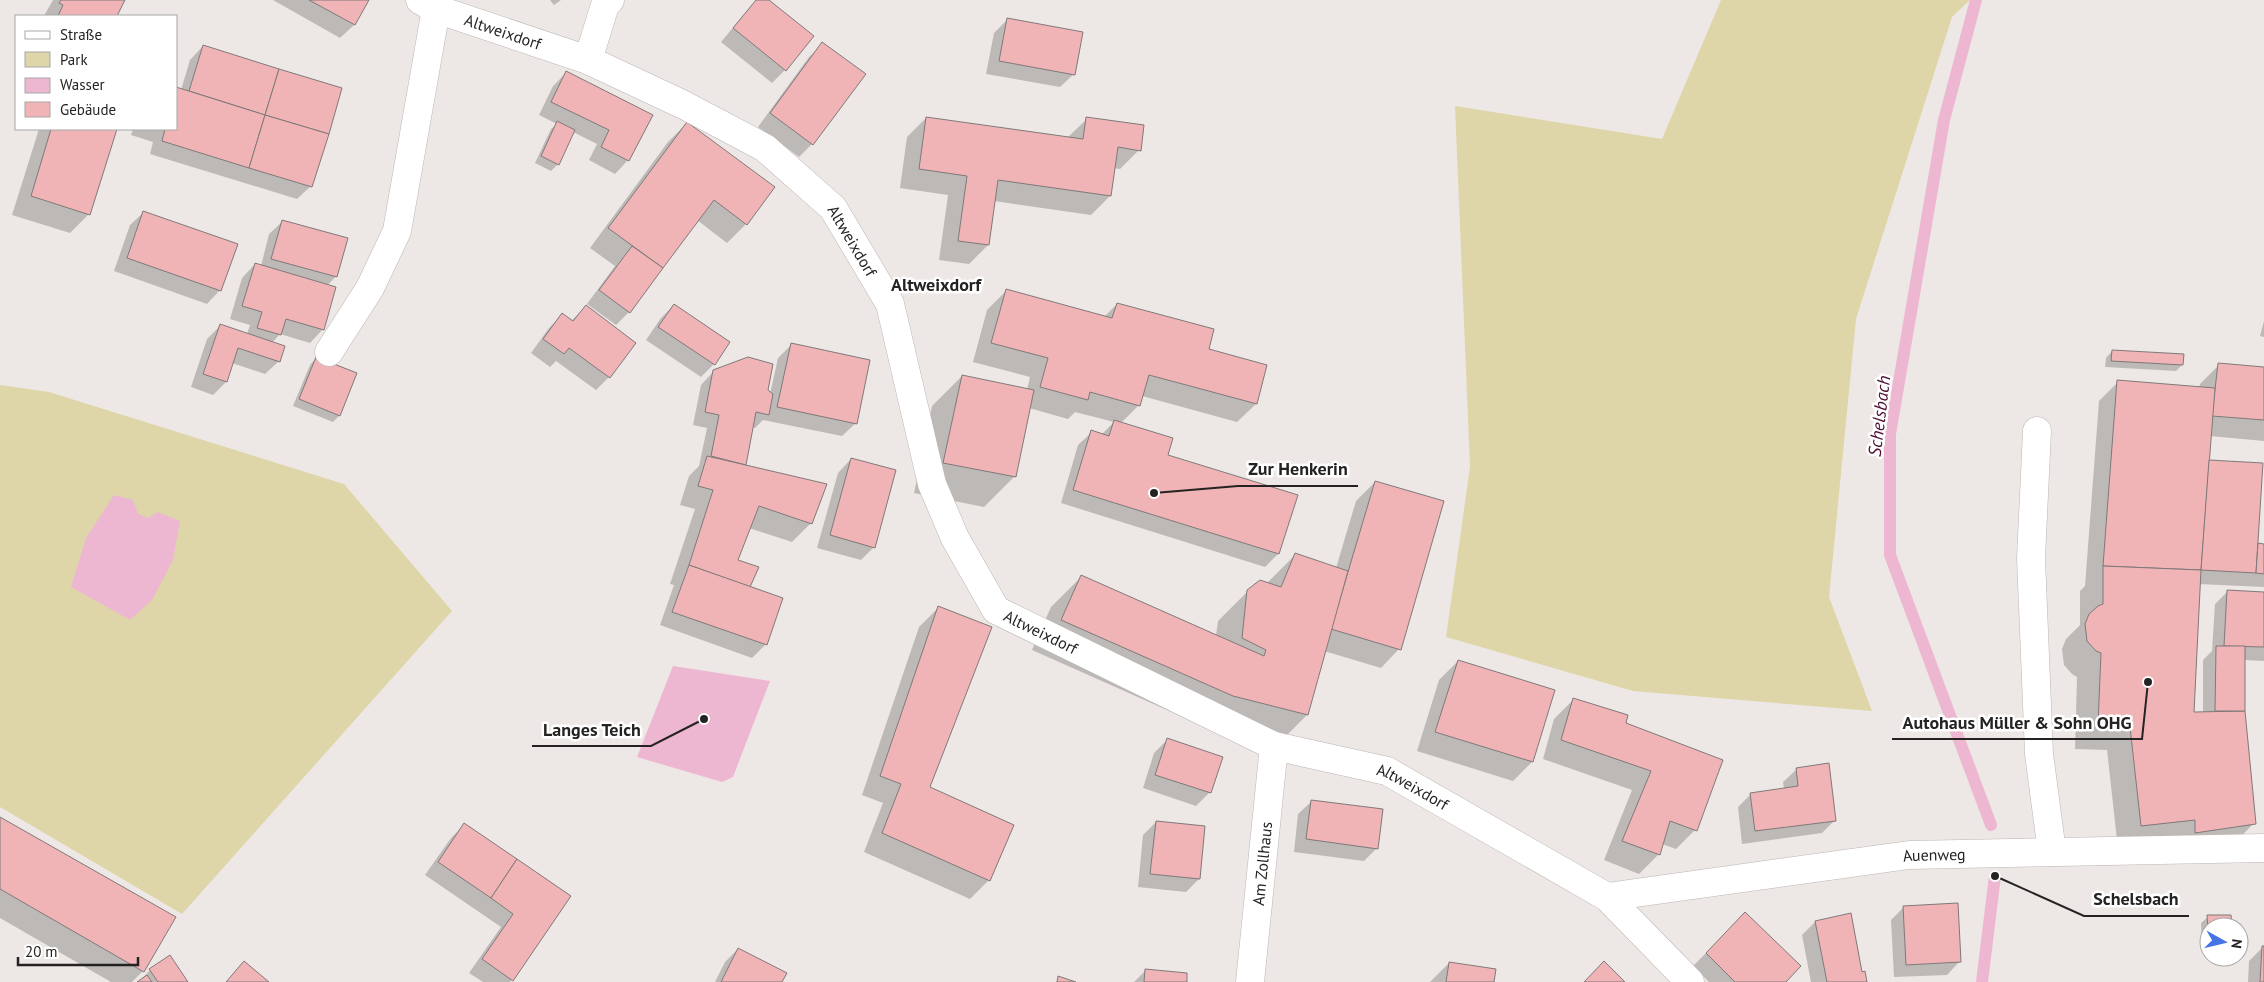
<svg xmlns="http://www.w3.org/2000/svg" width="2264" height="982" font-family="'PT Sans',sans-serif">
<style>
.green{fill:#ded6a8}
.water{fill:#eeb7d1}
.shadow{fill:#0003}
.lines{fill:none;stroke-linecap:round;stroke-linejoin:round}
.stream{stroke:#eeb7d1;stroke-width:12}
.building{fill:#f1b4b6;stroke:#7f7979}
.minor-casing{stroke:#bcb6b4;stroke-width:29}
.minor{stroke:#fff;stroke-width:28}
.labels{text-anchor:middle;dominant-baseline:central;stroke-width:5;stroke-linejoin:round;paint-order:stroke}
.street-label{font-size:16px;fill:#252322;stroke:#fff}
.neighbourhood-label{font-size:18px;font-weight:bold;fill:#252322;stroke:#fff}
.water-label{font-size:18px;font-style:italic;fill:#4d0e34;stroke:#fff}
.leader{fill:none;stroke:#252322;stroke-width:2}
.callout-dot{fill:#252322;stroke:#fff;stroke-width:2}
.callout-label{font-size:18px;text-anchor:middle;font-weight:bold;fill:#252322;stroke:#fff;stroke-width:5;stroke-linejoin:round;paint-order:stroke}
</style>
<rect width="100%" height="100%" fill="#ede8e5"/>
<g class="green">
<polygon points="1721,0 1970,0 1952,17 1856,319 1829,597 1872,711 1633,691 1446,637 1470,467 1455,106 1662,139"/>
<polygon points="0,385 49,392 344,484 452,611 182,914 0,807"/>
</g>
<g class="water">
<polygon points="114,495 133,500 138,514 148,518 158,512 180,521 173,560 152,600 130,620 71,587 86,538"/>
<polygon points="673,666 770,681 733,777 722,782 637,757"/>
</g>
<g class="shadow">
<polygon points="53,0 124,0 115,16 44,16"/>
<polygon points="273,0 367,0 354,25 340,38"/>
<polygon points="550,0 561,0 554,5"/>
<polygon points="756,0 767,0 785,70 772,83 721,42"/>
<polygon points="1007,20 1074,74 1060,87 986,74 994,33"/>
<polygon points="823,44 812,144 799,157 758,127 809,57"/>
<polygon points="203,46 341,89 311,186 297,199 150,154 153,142 131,135 133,129 176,129 181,90 190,60"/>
<polygon points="566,73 651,115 628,160 615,174 589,160 597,144 573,132 558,164 551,171 535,163 551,129 557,124 539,115 553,86"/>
<polygon points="926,118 1067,138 1087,119 1139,150 1120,169 1113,168 1110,196 1091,215 994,201 988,245 969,264 939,260 948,195 900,188 907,137"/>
<polygon points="687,123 746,224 727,243 697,220 629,312 616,325 587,304 615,266 590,248 668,142"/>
<polygon points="39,129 115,129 89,214 70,233 12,215"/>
<polygon points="144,212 220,290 207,304 114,271 130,225"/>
<polygon points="283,221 336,276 327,286 323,329 310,343 280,334 272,343 279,361 265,374 232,363 226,382 213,395 191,387 207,339 220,326 247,334 250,325 230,319 242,278 255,264 261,266 269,234"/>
<polygon points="1006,291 1104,317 1117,304 1208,350 1256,404 1237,422 1142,396 1139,405 1121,423 1167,455 1278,554 1265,567 1061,503 1078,445 1092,432 1101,435 1114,422 1075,412 1068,419 1029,408 1014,477 984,507 914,493 932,406 962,376 1027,390 1030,377 973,362 987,310"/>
<polygon points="674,305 728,342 714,364 701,377 646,340 661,318"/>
<polygon points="586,307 609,377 596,390 556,361 550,367 531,353 549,328 562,315 571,321"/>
<polygon points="2264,321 2264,337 2260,336"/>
<polygon points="791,345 856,423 842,436 763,420 755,428 752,427 744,466 811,523 792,542 749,528 736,560 748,587 782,599 765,645 752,658 660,625 674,585 670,584 695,509 680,505 689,476 699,466 707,428 693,425 701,385 714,371 767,390 770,394 778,358"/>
<polygon points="2112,351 2182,365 2176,371 2105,367 2106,358"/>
<polygon points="316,358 339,416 333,422 293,406 310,365"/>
<polygon points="2219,365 2264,368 2264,441 2210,436 2208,461 2256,544 2264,545 2264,587 2199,584 2193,713 2203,713 2203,660 2212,651 2215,604 2228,591 2264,593 2264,661 2244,660 2244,711 2254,823 2231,847 2118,849 2107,750 2075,749 2077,677 2072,674 2064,665 2062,649 2066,639 2080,625 2080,591 2085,586 2099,401 2118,382 2199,388 2200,384"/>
<polygon points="851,459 874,547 861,560 817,548 838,473"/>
<polygon points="1375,482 1399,649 1381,668 1324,651 1307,715 1277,745 1203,726 1032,650 1051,607 1081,577 1216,636 1218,621 1248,591 1266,584 1295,555 1336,568 1356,501"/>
<polygon points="938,608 929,788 989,880 970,899 864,852 883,803 862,795 919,627"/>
<polygon points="1458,661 1554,691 1532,762 1513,781 1417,751 1439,680"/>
<polygon points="1573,700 1625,724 1695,830 1676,849 1662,844 1658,855 1639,874 1604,860 1632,790 1543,759 1554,719"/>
<polygon points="1167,740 1210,792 1196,806 1143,788 1154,753"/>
<polygon points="1797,769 1835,820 1822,833 1742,844 1738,807 1751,794 1784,789 1783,782"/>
<polygon points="1312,801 1377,848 1364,861 1294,852 1298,814"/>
<polygon points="0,818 143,971 132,982 111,982 0,918"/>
<polygon points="1156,822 1199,879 1186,892 1138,887 1143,835"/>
<polygon points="464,825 569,897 510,982 483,982 469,973 501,927 425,875 451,838"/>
<polygon points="1904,907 1960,961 1947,975 1894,977 1891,920"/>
<polygon points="1745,914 1784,982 1709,982 1693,966"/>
<polygon points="2208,917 2230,927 2209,927 2209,950 2202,950 2201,923"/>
<polygon points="1815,922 1861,973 1865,982 1811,982 1802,935"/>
<polygon points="2262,948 2264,982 2248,982 2249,961"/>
<polygon points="738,949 781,982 715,982 725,962"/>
<polygon points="1449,963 1493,982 1430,982"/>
<polygon points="150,970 186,982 139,982"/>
<polygon points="1146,970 1185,982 1134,982"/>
</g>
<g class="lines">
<g class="stream">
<polyline points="1976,0 1944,120 1890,434 1890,555 1991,825"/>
<polyline points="1982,982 1995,876"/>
</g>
</g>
<g class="building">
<polygon points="61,0 125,0 117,16 58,16 63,5 59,3"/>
<polygon points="309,0 369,0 355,25"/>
<polygon points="756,0 769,0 814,36 786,71 733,28"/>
<polygon points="1007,18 1083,32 1075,75 999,61"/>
<polygon points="822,42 866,74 813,145 770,113"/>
<polygon points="203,45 279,69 265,115 189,91"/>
<polygon points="279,69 342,88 329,134 265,115"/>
<polygon points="566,71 653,115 629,161 601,147 609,130 551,102"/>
<polygon points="176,87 265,115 249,168 162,141 165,129 164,129 176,129"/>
<polygon points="265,115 329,134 312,187 249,168"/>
<polygon points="926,117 1083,139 1086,117 1144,125 1141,151 1118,147 1111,196 998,180 989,245 958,241 967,176 919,169"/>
<polygon points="557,121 575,130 559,165 541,156"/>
<polygon points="687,122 775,187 747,225 714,200 663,268 608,228"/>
<polygon points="51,129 117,129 90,215 31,196"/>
<polygon points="143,211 238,244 221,291 127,258"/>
<polygon points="282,220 348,238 337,277 271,259"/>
<polygon points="632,246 663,268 630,313 599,290"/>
<polygon points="255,263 336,287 324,330 286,319 281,335 257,328 262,312 242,306"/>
<polygon points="1006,289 1112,318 1117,303 1214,329 1209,349 1267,365 1257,404 1149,375 1140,406 1090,392 1088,400 1040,387 1048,358 991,343"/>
<polygon points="674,304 730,342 715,365 658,327"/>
<polygon points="586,305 636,343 610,378 569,348 564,354 543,339 562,313 573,321"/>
<polygon points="220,324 285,346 280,362 238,348 227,382 203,374"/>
<polygon points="791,343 870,360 857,424 777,407"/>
<polygon points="2112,350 2184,354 2183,365 2111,361"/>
<polygon points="316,357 357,373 340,416 299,399"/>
<polygon points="748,357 773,364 768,390 773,394 769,415 756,412 746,465 711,456 719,415 705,412 713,370"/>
<polygon points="2218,363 2264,367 2264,420 2212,416"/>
<polygon points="962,375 1034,390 1016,477 943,463"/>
<polygon points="2117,380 2215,388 2201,570 2103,566"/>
<polygon points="1114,420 1173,438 1168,455 1298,495 1279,554 1073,490 1091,430 1109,436"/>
<polygon points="707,456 827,484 812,524 759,506 738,560 759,567 750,587 689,565 713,490 698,486"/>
<polygon points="851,458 896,470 875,548 830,535"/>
<polygon points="2209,460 2263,463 2256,573 2201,570"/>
<polygon points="1375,481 1444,501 1401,650 1331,629"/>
<polygon points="2258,543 2264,544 2264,574 2256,573"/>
<polygon points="1295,553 1348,571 1308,715 1233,696 1061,620 1081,575 1264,656 1266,650 1242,638 1247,590 1260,580 1281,587"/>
<polygon points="689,565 783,598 767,645 672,612"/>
<polygon points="2103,566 2201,570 2194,712 2245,711 2256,824 2195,833 2195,820 2141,826 2130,727 2098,725 2101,653 2096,651 2087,641 2085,624 2089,614 2098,606 2103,604"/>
<polygon points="2227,590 2264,592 2264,647 2224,646"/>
<polygon points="938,606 992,627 930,787 1014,825 990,881 882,833 901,784 880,776"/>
<polygon points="2216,646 2245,646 2245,711 2215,711"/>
<polygon points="1458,660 1555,690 1533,762 1435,732"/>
<polygon points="1573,698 1628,715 1626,723 1723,760 1697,831 1670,821 1660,855 1622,841 1651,771 1561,740"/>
<polygon points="1167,738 1223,757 1211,793 1155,775"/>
<polygon points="1829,763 1836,821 1755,831 1750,793 1798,786 1796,768"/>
<polygon points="1311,800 1383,809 1378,849 1306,839"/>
<polygon points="0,817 176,917 144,972 0,889"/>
<polygon points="1156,821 1205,826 1200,879 1150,874"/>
<polygon points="464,823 517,859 491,898 438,862"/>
<polygon points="517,859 571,896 513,981 482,959 513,914 491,898"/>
<polygon points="1958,903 1961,962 1906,965 1903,906"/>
<polygon points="1745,912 1801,966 1786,982 1735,982 1706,953"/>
<polygon points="1851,913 1862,972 1865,971 1867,982 1827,982 1815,921"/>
<polygon points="2207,915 2231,915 2232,927 2209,927 2209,944"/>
<polygon points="2262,946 2264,946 2264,982 2260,982"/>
<polygon points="738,948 787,973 782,982 721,982"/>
<polygon points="170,955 188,982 158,982 149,969"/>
<polygon points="244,961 269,982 226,982"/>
<polygon points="1604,961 1625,982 1584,982"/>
<polygon points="1449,962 1496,969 1494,982 1446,982"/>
<polygon points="1145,969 1187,973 1187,982 1144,982"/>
<polygon points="147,975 152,982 137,982"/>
<polygon points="1058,976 1076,982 1057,982"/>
</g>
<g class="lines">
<defs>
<g id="minor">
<path id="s1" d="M420,0l16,9 152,51 96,45 81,43 68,60 57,96 42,180 23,54 41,72 278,136 113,25 220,126 83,85"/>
<polyline points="588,60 605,5 610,0"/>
<polyline points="329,352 370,288 397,231 436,9"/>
<polyline points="2037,431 2031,558 2039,754 2052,852"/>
<path id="s2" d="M1607,897l302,-42 355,-7"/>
<path id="s3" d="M1250,982l24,-236"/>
</g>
</defs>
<use href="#minor" class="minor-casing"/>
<use href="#minor" class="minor"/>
</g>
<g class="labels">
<g class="street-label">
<text stroke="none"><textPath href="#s1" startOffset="89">Altweixdorf</textPath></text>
<text stroke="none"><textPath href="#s1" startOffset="505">Altweixdorf</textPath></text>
<text stroke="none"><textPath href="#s1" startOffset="955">Altweixdorf</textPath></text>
<text stroke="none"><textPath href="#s1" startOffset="1360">Altweixdorf</textPath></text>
<text stroke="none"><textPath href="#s2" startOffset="330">Auenweg</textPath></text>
<text stroke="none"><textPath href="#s3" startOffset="119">Am Zollhaus</textPath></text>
</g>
<g class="neighbourhood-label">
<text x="936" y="284">Altweixdorf</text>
</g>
<g class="water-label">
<text transform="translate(1879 416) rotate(-83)">Schelsbach</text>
</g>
</g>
<path class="leader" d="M1154 493L1238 486H1358M2148 682L2142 739H1892M704 719L651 746H532M1995 876L2084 916H2189"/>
<g class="callout-dot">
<circle cx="1154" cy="493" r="5"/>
<circle cx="2148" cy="682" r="5"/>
<circle cx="704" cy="719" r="5"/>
<circle cx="1995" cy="876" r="5"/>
</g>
<g class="callout-label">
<text x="1298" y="475">Zur Henkerin</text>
<text x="2017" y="729">Autohaus Müller &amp; Sohn OHG</text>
<text x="592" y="736">Langes Teich</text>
<text x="2136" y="905">Schelsbach</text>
</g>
<rect x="15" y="15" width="162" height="115" fill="#ffffff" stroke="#a8a7a7"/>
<rect x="25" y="31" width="25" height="8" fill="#ffffff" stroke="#a8a7a7"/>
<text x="60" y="40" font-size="15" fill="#252322">Straße</text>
<rect x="25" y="52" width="25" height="15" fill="#ded6a8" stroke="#a8a7a7"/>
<text x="60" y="65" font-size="15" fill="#252322">Park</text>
<rect x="25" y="78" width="25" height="15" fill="#eeb7d1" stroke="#a8a7a7"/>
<text x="60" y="90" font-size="15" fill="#252322">Wasser</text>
<rect x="25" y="102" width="25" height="15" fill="#f1b4b6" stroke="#a8a7a7"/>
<text x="60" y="115" font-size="15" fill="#252322">Gebäude</text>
<g transform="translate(2224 942) rotate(98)"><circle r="24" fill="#ffffff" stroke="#a8a7a7"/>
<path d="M0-4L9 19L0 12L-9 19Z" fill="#4673e5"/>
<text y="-8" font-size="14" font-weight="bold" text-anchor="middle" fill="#252322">N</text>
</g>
<path d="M18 957v8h120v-8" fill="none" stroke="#252322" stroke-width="2.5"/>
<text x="25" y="957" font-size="15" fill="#252322" stroke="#ffffff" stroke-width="4" paint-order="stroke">20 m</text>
</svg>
